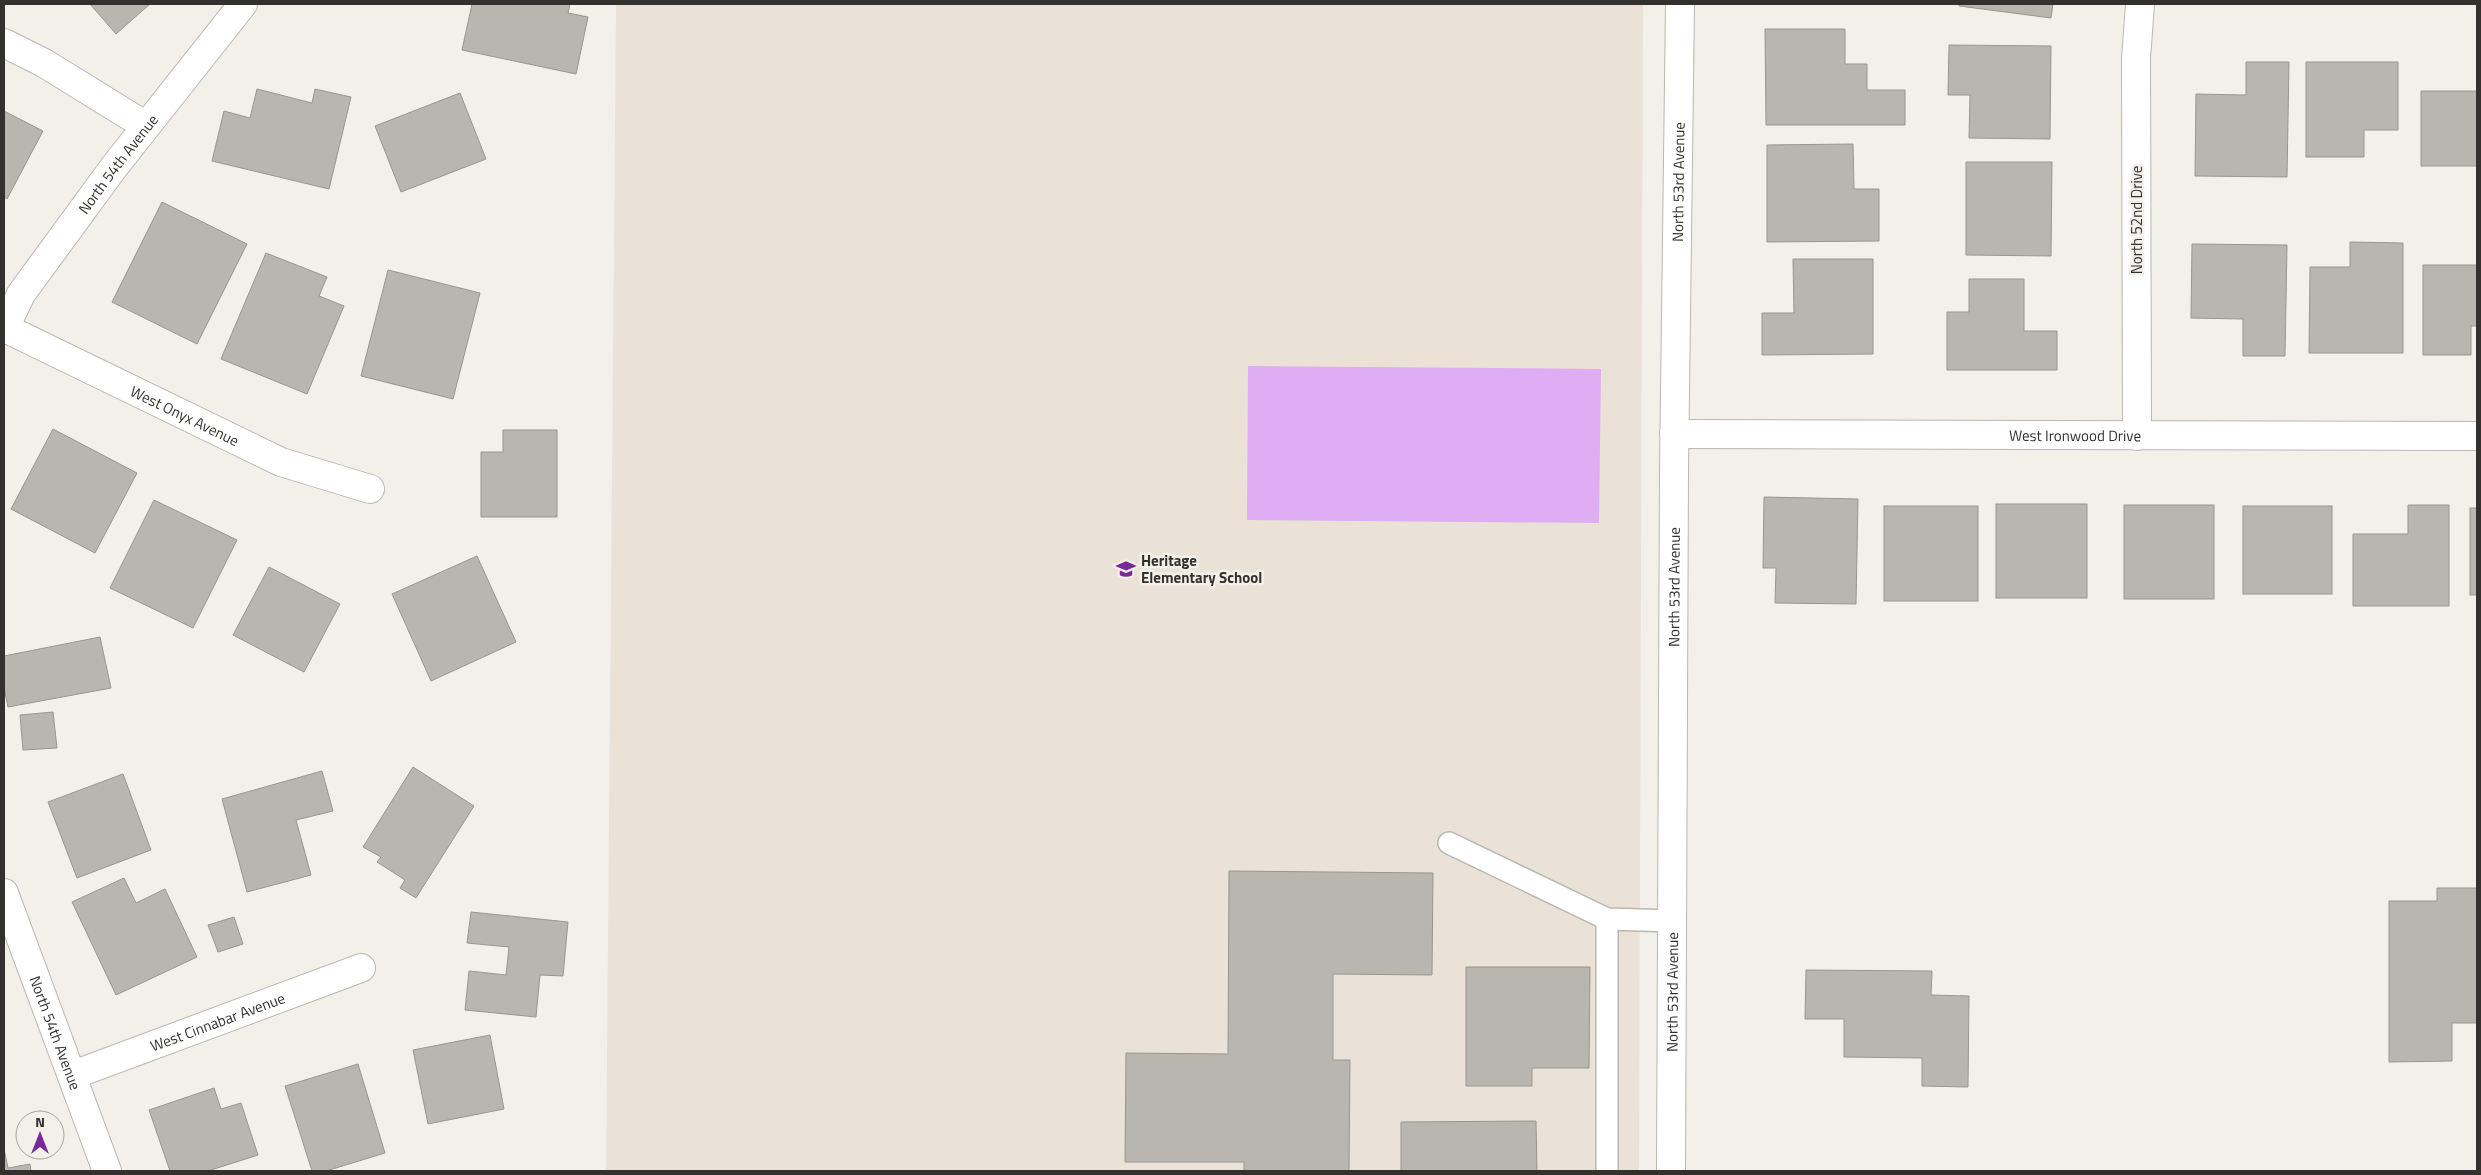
<svg xmlns="http://www.w3.org/2000/svg" width="2481" height="1175" font-family="'Titillium Web',sans-serif">
<style>
.built{fill:#eae2d6}
.green{fill:#dfadf3}
.building{fill:#b9b6b0;stroke:#99958f}
.lines{fill:none;stroke-linecap:round;stroke-linejoin:round}
.lane-casing{stroke:#bab7b0;stroke-width:24}
.street-casing{stroke:#bab7b0;stroke-width:30}
.lane{stroke:#fff;stroke-width:21}
.street{stroke:#fff;stroke-width:28}
.labels{text-anchor:middle;dominant-baseline:central;stroke-width:5;stroke-linejoin:round;paint-order:stroke}
.street-label{font-size:15px;fill:#32312e;stroke:#f3f0e9}
.poi-label{font-size:15px;font-weight:bold;fill:#32312e;stroke:#f3f0e9;text-anchor:start}
</style>
<rect width="100%" height="100%" fill="#f3f0e9"/>
<polygon class="built" points="616,4 1643,4 1639,1171 606,1171"/>
<polygon class="green" points="1248,366 1601,369 1599,523 1247,520"/>
<g class="building">
<polygon points="90,4 150,4 116,34"/>
<polygon points="472,4 570,4 568,13 588,17 576,74 462,50"/>
<polygon points="1959,4 2053,4 2051,18 1959,6"/>
<polygon points="1765,29 1845,29 1845,64 1867,64 1867,90 1905,90 1905,125 1766,125"/>
<polygon points="1949,45 2051,46 2050,139 1969,138 1970,95 1948,95"/>
<polygon points="2477,61 2477,166 2421,166 2421,91 2477,91"/>
<polygon points="2246,62 2289,62 2287,177 2195,176 2196,94 2246,95"/>
<polygon points="2306,62 2398,62 2398,130 2364,130 2364,157 2306,157"/>
<polygon points="257,89 312,103 315,89 351,97 329,189 212,161 224,111 250,118"/>
<polygon points="460,93 486,159 401,192 375,126"/>
<polygon points="4,111 43,131 7,199 4,197"/>
<polygon points="1853,144 1854,189 1879,189 1879,241 1767,242 1767,145"/>
<polygon points="1966,162 2052,162 2051,256 1966,255"/>
<polygon points="162,202 247,244 197,344 112,302"/>
<polygon points="2350,242 2403,243 2403,353 2309,353 2310,267 2350,267"/>
<polygon points="2192,244 2287,245 2285,356 2243,356 2243,319 2191,318"/>
<polygon points="266,253 327,277 319,296 344,306 307,394 221,359"/>
<polygon points="1793,259 1873,259 1873,354 1762,355 1762,313 1794,313"/>
<polygon points="2423,265 2477,265 2477,326 2471,326 2471,355 2423,355"/>
<polygon points="388,270 480,293 453,399 361,376"/>
<polygon points="1969,279 2024,279 2024,331 2057,331 2057,370 1947,370 1947,312 1969,312"/>
<polygon points="53,429 137,473 95,553 11,509"/>
<polygon points="503,430 557,430 557,517 481,517 481,452 503,452"/>
<polygon points="1764,497 1858,499 1856,604 1775,603 1776,568 1763,568"/>
<polygon points="154,500 237,540 193,628 110,588"/>
<rect x="1996" y="504" width="91" height="94"/>
<rect x="2124" y="505" width="90" height="94"/>
<polygon points="2408,505 2449,505 2449,606 2353,606 2353,534 2408,534"/>
<rect x="1884" y="506" width="94" height="95"/>
<rect x="2243" y="506" width="89" height="88"/>
<rect x="2470" y="508" width="7" height="87"/>
<polygon points="477,556 516,642 431,681 392,594"/>
<polygon points="269,567 340,604 304,672 233,635"/>
<polygon points="100,637 111,688 8,707 4,688 4,656"/>
<polygon points="53,712 57,748 23,750 20,715"/>
<polygon points="413,767 474,806 416,898 400,888 405,880 377,862 381,857 363,847"/>
<polygon points="322,771 333,811 296,820 311,875 247,892 222,799"/>
<polygon points="123,774 151,850 77,878 48,802"/>
<polygon points="1229,871 1433,873 1432,975 1333,974 1333,1060 1350,1060 1349,1171 1244,1171 1244,1162 1125,1162 1126,1053 1228,1054"/>
<polygon points="124,878 136,903 165,889 197,957 116,995 72,902"/>
<polygon points="2437,888 2477,888 2477,1023 2452,1023 2452,1061 2389,1062 2389,901 2437,901"/>
<polygon points="471,912 568,922 563,976 540,975 536,1017 465,1010 469,971 506,975 509,947 467,943"/>
<polygon points="234,917 243,944 218,952 208,925"/>
<polygon points="1466,967 1590,967 1589,1068 1532,1068 1532,1086 1466,1086"/>
<polygon points="1806,970 1932,971 1931,995 1969,996 1968,1087 1922,1086 1922,1058 1844,1057 1844,1019 1805,1019"/>
<polygon points="490,1035 504,1109 428,1124 413,1050"/>
<polygon points="358,1064 385,1153 326,1171 312,1171 285,1086"/>
<polygon points="214,1088 221,1109 241,1103 258,1155 208,1171 170,1171 149,1110"/>
<polygon points="1536,1121 1537,1171 1401,1171 1401,1122"/>
<polygon points="4,1149 8,1168 30,1164 31,1171 4,1171"/>
</g>
<g class="lines">
<defs>
<g id="lane">
<polyline points="1449,843 1607,919 1674,921"/>
<polyline points="1607,919 1607,1171"/>
</g>
<g id="street">
<polyline points="4,43 44,63 146,126"/>
<path id="s1" d="M5,328l276,134 89,27"/>
<path id="s2" d="M4,330l17,-36 93,-127 129,-163"/>
<path id="s3" d="M1674,434l803,2"/>
<polyline points="2137,436 2136,59 2140,4"/>
<path id="s4" d="M4,893l103,278"/>
<path id="s5" d="M73,1075l288,-107"/>
<path id="s6" d="M1671,1171l3,-700 6,-467"/>
</g>
</defs>
<use href="#lane" class="lane-casing"/>
<use href="#street" class="street-casing"/>
<use href="#lane" class="lane"/>
<use href="#street" class="street"/>
</g>
<defs>
<symbol id="school-bare" viewBox="-9 -9 18 18"><path d="M0-5L7-2L0 1L-7-2ZM-4 1L0 2.5L4 1V4Q0 6-4 4Z" fill="#7a2797" stroke="#f3f0e9" stroke-width="2.5" paint-order="stroke"/></symbol>
</defs>
<g fill-rule="evenodd">
<use href="#school-bare" x="1112" y="555" width="28" height="28"/>
</g>
<g class="labels">
<g class="street-label">
<text stroke="none"><textPath href="#s2" startOffset="202">North 54th Avenue</textPath></text>
<text stroke="none"><textPath href="#s6" startOffset="989">North 53rd Avenue</textPath></text>
<text transform="translate(2136 220) rotate(-90)">North 52nd Drive</text>
<text stroke="none"><textPath href="#s1" startOffset="200">West Onyx Avenue</textPath></text>
<text stroke="none"><textPath href="#s3" startOffset="401">West Ironwood Drive</textPath></text>
<text stroke="none"><textPath href="#s6" startOffset="584">North 53rd Avenue</textPath></text>
<text stroke="none"><textPath href="#s6" startOffset="179">North 53rd Avenue</textPath></text>
<text stroke="none"><textPath href="#s5" startOffset="154">West Cinnabar Avenue</textPath></text>
<text stroke="none"><textPath href="#s4" startOffset="149">North 54th Avenue</textPath></text>
</g>
<g class="poi-label">
<text x="1141" y="560">Heritage<tspan x="1141" dy="17">Elementary School</tspan></text>
</g>
</g>
<rect width="2481" height="1175" fill="none" stroke="#32312e" stroke-width="10"/>
<g transform="translate(40 1135)"><circle r="24" fill="#f3f0e9" stroke="#a6a49e"/>
<path d="M0-4L9 19L0 12L-9 19Z" fill="#7a2797"/>
<text y="-8" font-size="14" font-weight="bold" text-anchor="middle" fill="#32312e">N</text>
</g>
</svg>
